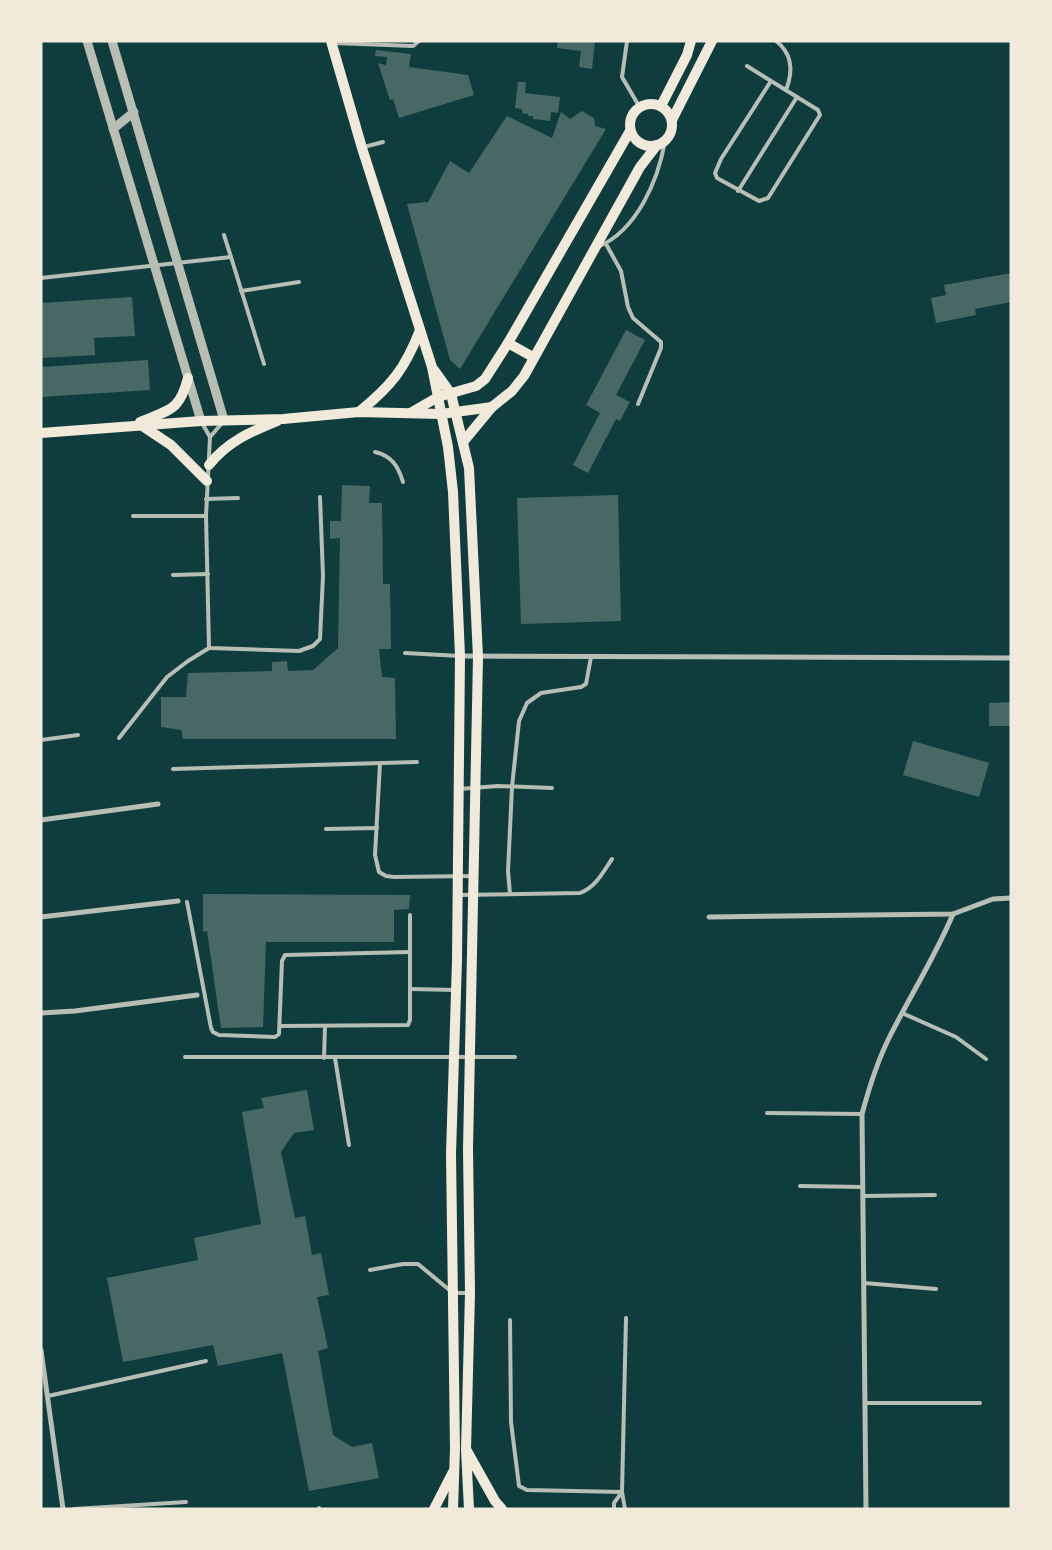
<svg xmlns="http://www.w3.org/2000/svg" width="1052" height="1550" font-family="Commissioner,sans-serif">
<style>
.building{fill:#486865}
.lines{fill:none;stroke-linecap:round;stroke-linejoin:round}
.service{stroke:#b8beb3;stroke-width:4}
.minor{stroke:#b8beb3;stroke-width:5}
.tertiary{stroke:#b8beb3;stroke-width:9}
.secondary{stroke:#f1e9da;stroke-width:10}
</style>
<rect width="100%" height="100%" fill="#0f3d3e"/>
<g class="building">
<polygon points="558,41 595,41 592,69 579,67 581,51 557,48"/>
<polygon points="376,50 411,54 409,67 468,75 474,95 399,118 393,99 390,100 378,63 386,65 387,57 375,56"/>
<polygon points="518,82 526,82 525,93 560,97 558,113 551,112 550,121 533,119 533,116 528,116 528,114 522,113 522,109 515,108"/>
<polygon points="582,111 594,118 595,126 606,129 460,369 450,360 407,204 428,202 450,161 469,173 507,116 552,138 561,112 570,119"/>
<polygon points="1011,273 1011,302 975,309 976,315 936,323 931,298 946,295 944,285"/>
<polygon points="132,297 135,336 94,338 95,355 41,358 41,303"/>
<polygon points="626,330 645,340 616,395 630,402 620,421 616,419 588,473 573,465 600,413 586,405"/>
<polygon points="148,360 150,390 41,397 41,367"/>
<polygon points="342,485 370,486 369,503 382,503 383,584 390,584 391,649 379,649 382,677 395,678 396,739 183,739 181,730 161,727 161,697 186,697 188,673 272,671 272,662 287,661 288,671 313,670 338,648 340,538 330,539 330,521 341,521"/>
<polygon points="618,495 621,621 521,624 517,498"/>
<polygon points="1011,702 1011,726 989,726 989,703"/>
<polygon points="913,741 989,763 979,797 903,775"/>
<polygon points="203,894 410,895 409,909 394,910 394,942 266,942 263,1027 221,1028 207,931 203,932"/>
<polygon points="307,1090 314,1130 294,1133 281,1152 295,1218 305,1216 312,1255 321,1253 329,1295 317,1297 328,1348 318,1351 333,1435 352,1447 372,1443 379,1478 309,1491 282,1353 218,1366 213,1345 123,1362 107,1278 198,1260 194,1238 261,1224 242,1112 264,1108 261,1098"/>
</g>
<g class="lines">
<g class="service">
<polyline points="627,41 622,77 639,106"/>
<path d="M776,41c17,13 17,31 10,49"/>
<polyline points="334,43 413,46 419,41"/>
<polyline points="747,66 818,110 820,115 768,198 759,201 717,178 715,173 721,159 771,81"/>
<polyline points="364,147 383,142"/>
<polyline points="738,191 797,97"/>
<polyline points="224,235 231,257"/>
<polyline points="606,244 621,271 628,307 633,318 661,342 661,348 638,404"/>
<path d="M598,247c39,-17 60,-66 67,-106"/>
<polyline points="41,278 231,257 264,364"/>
<polyline points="241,291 299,282"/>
<polyline points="202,423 210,437 206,516 209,648 299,651 313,646 320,639 323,576 320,497"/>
<polyline points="210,437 223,422"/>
<path d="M375,452c17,4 23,14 28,30"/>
<polyline points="206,499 238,498"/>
<polyline points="133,516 206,516"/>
<polyline points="173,575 208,574"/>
<polyline points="405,653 460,656"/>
<polyline points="119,738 167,677 188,661 209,648"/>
<polyline points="41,740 78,735"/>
<polyline points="380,763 375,855 379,872 386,876 394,877 473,876"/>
<polyline points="173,769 417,762"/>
<polyline points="459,789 498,786 552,788"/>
<polyline points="326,829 377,828"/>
<polyline points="510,894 508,871 512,787 519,721 527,703 541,693 581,687 586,684 591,657"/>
<path d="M458,895l122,-2c16,-6 23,-21 32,-34"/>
<polyline points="187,902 211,1028 213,1032 219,1035 275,1037 279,1034 282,961 285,955 410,952"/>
<polyline points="410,989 456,990"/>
<polyline points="902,1013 956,1037 986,1059"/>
<polyline points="280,1026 408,1025 410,1020 410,915"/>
<polyline points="185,1057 515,1057"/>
<polyline points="324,1058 325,1026"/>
<polyline points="335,1058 349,1145"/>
<polyline points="767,1113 862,1114"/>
<polyline points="800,1186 863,1187"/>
<polyline points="863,1196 935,1195"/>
<polyline points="370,1270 403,1264 418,1264 453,1293 469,1293"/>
<polyline points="864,1283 936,1289"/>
<polyline points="510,1320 511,1422 519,1486 527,1490 622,1492 626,1318"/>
<polyline points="48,1396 206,1361"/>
<polyline points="866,1403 980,1403"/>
<polyline points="622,1492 625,1509"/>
<polyline points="74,1509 186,1502"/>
<polyline points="319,1509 319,1508"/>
<polyline points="614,1509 614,1503 622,1492"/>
</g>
<g class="minor">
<polyline points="460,656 1011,658"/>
<polyline points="41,820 158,804"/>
<polyline points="41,917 178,901"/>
<polyline points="709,917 953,914 993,899 1011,898"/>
<polyline points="41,1013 75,1011 197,995"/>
<polyline points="41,1350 63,1509"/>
<path d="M866,1509l-4,-395c7,-26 15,-52 27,-76 21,-42 46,-81 64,-124"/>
</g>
<g class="tertiary">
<polyline points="87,41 201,421"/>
<polyline points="112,41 224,420"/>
<polyline points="113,129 134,112"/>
</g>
<g class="secondary">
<polyline points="331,41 362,148 432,367 448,447 453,492 460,656 457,960 451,1154 455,1448 453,1509"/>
<circle cx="651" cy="125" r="21"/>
<polyline points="661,106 687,55 691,41"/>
<polyline points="672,120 712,41"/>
<polyline points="508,343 533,357"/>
<polyline points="434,370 451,394 469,468 478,657 468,1149 470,1293 466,1450 469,1509"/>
<path d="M359,412c32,-26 46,-43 61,-82"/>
<polyline points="412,412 438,397 476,386 485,379 508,343 630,131"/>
<path d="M140,422c30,-13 39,-10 48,-44"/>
<polyline points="141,425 171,445 207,481"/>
<polyline points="41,433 201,421 283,419 359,412 441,414 492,407 512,391 524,376 640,167 657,145"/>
<polyline points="463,442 492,407"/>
<path d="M209,465c18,-23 41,-33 68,-44"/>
<polyline points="467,1451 495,1501 502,1509"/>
<polyline points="434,1509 453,1472"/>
</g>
</g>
<rect width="1052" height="1550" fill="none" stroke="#f1e9da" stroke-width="85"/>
</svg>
